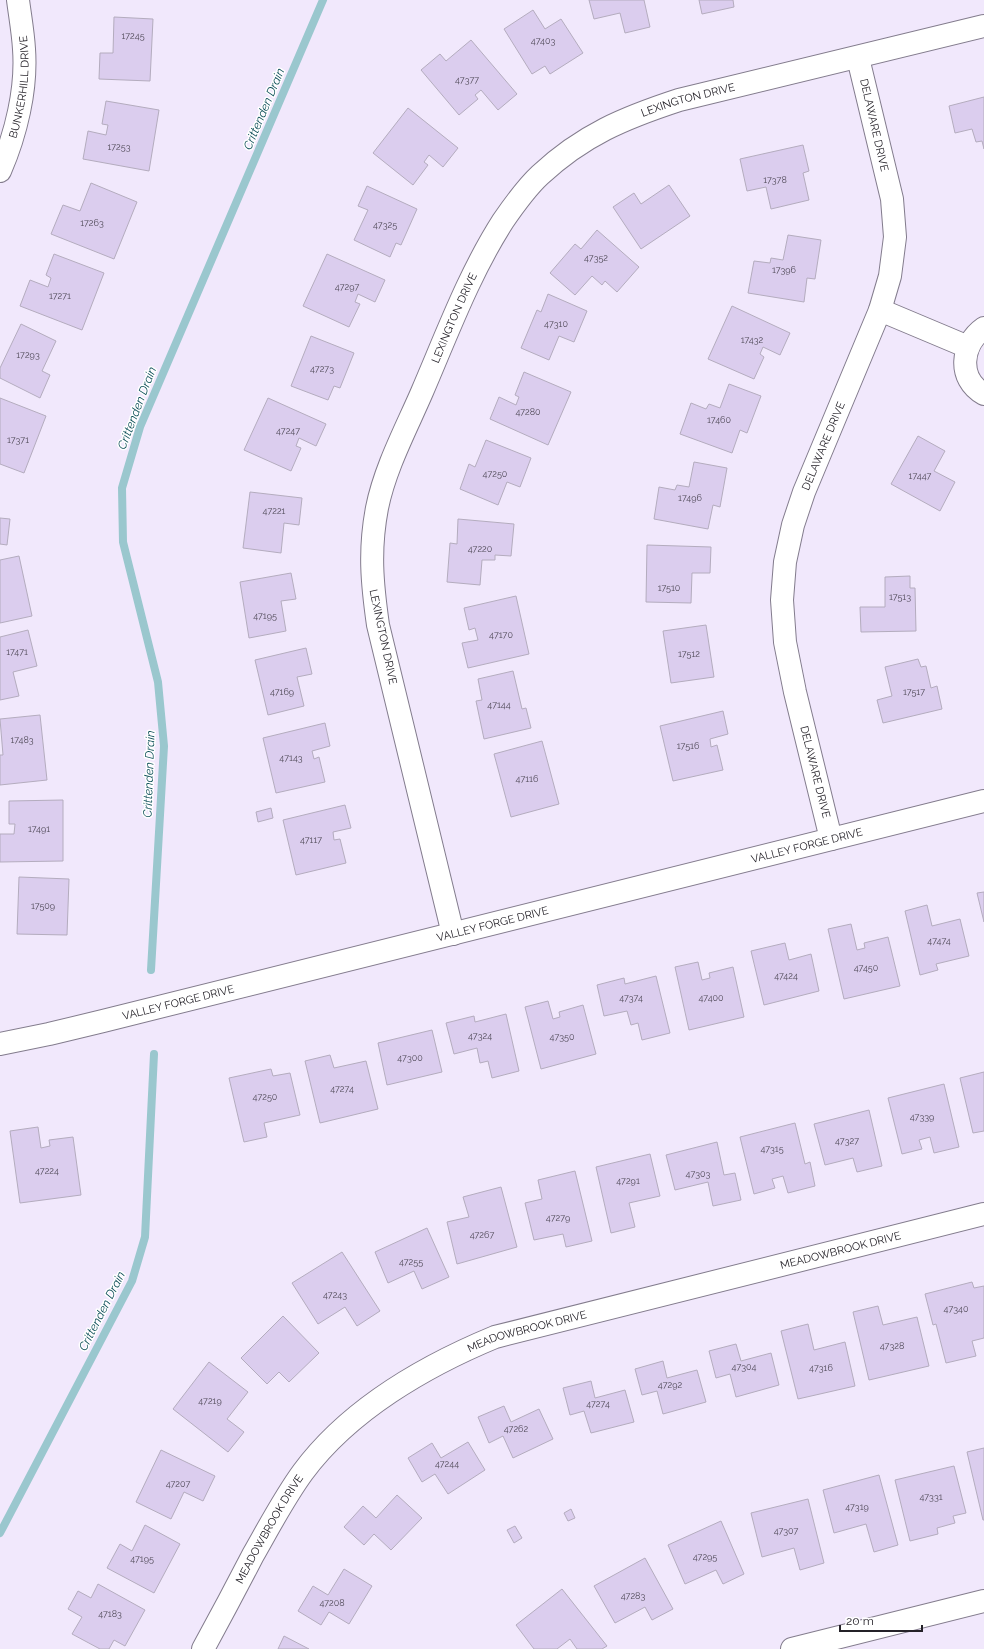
<svg xmlns="http://www.w3.org/2000/svg" width="984" height="1649" font-family="Raleway,sans-serif">
<style>
.lines{fill:none;stroke-linecap:round;stroke-linejoin:round}
.stream{stroke:#9ac7ce;stroke-width:8}
.building{fill:#dbcdee;stroke:#b4acbe}
.minor-casing{stroke:#837c8d;stroke-width:24}
.minor{stroke:#fff;stroke-width:22}
.labels{text-anchor:middle;dominant-baseline:central;stroke-width:3;stroke-linejoin:round;paint-order:stroke}
.number-label{font-size:9px;fill:#524c5a}
.street-label{font-size:11px;fill:#242128;stroke:#fff}
.water-label{font-size:12px;font-style:italic;fill:#0c4e57;stroke:#fff}
</style>
<rect width="100%" height="100%" fill="#f1e8fc"/>
<g class="lines">
<g class="stream">
<polyline points="151,970 164,746 158,682 123,542 122,488 140,427 323,0"/>
<polyline points="0,1533 132,1281 145,1237 154,1054"/>
</g>
</g>
<g class="building">
<polygon points="589,0 644,0 650,27 625,33 620,13 594,19"/>
<polygon points="699,0 733,0 734,7 702,14"/>
<polygon points="533,10 545,29 561,19 583,53 550,74 545,66 532,74 504,29"/>
<polygon points="114,17 153,19 150,81 99,79 100,53 113,53"/>
<polygon points="471,40 517,94 498,110 481,90 475,95 478,99 459,115 421,70 440,54 446,61"/>
<polygon points="984,97 984,149 982,141 976,142 972,129 955,133 949,106"/>
<polygon points="106,101 159,110 149,171 83,159 88,131 106,135 108,125 102,124"/>
<polygon points="408,108 458,148 443,167 429,155 424,162 428,165 413,185 373,153"/>
<polygon points="803,145 809,171 803,173 809,200 771,209 766,187 747,191 740,159"/>
<polygon points="91,183 137,202 114,259 51,234 63,205 80,211"/>
<polygon points="669,185 690,216 641,249 613,207 634,193 641,204"/>
<polygon points="367,186 417,209 401,245 396,243 390,257 354,240 368,210 358,206"/>
<polygon points="597,230 639,267 617,292 605,281 602,285 592,276 575,295 550,273 575,244 581,249"/>
<polygon points="788,235 821,240 815,279 807,278 804,302 748,293 754,261 770,263 771,258 783,260"/>
<polygon points="54,254 104,273 82,330 20,306 30,280 48,287 51,278 46,275"/>
<polygon points="327,254 385,280 375,302 358,294 355,302 360,304 349,327 303,306"/>
<polygon points="548,294 587,311 574,342 559,336 549,360 521,348 537,310 541,312"/>
<polygon points="732,306 790,333 780,355 763,347 760,354 764,357 754,379 708,359"/>
<polygon points="21,324 56,341 42,371 50,375 40,398 0,378 0,368"/>
<polygon points="311,336 354,353 340,388 334,386 328,400 291,386"/>
<polygon points="524,372 571,392 548,445 490,419 499,397 516,405 519,397 515,395"/>
<polygon points="729,384 761,396 747,433 740,430 732,453 680,434 691,403 706,409 709,404 720,408"/>
<polygon points="0,398 46,416 24,473 0,464"/>
<polygon points="268,398 326,424 316,446 299,438 296,446 301,448 291,471 244,450"/>
<polygon points="918,436 945,451 934,471 955,482 940,511 891,484"/>
<polygon points="486,440 531,458 520,487 507,482 498,505 460,489 469,464 475,467"/>
<polygon points="694,462 727,468 720,507 713,505 708,529 654,519 659,487 675,490 677,485 689,487"/>
<polygon points="250,492 302,498 299,525 284,523 281,553 243,548"/>
<polygon points="0,518 10,519 7,545 0,544"/>
<polygon points="458,519 514,524 511,556 495,555 495,560 482,560 480,585 447,582 450,543 457,544"/>
<polygon points="647,545 711,547 710,573 692,573 691,603 646,602"/>
<polygon points="19,556 32,616 0,623 0,560"/>
<polygon points="291,573 296,599 281,601 286,631 249,638 240,582"/>
<polygon points="910,576 910,588 915,588 916,631 861,632 860,607 885,607 885,577"/>
<polygon points="516,596 529,654 468,668 462,643 478,640 475,628 469,630 464,608"/>
<polygon points="706,625 714,677 671,683 663,631"/>
<polygon points="28,630 37,666 13,672 19,696 0,700 0,637"/>
<polygon points="306,648 312,674 297,677 304,706 268,715 255,660"/>
<polygon points="918,659 921,667 926,666 931,688 937,686 942,709 883,723 877,700 892,696 885,667"/>
<polygon points="513,671 522,709 526,708 531,728 484,739 476,701 482,700 478,679"/>
<polygon points="723,711 728,734 710,739 711,747 717,745 723,770 673,781 660,726"/>
<polygon points="40,715 47,780 0,785 0,755 3,755 0,719"/>
<polygon points="325,723 330,746 312,751 314,759 319,757 325,782 276,793 263,738"/>
<polygon points="542,741 559,804 511,817 494,754"/>
<polygon points="63,800 63,861 0,862 0,834 14,834 15,824 9,824 9,801"/>
<polygon points="345,805 351,828 333,832 334,840 340,839 346,863 296,875 283,820"/>
<polygon points="271,808 273,818 258,822 256,812"/>
<polygon points="19,877 69,879 67,935 17,934"/>
<polygon points="984,892 984,922 977,893"/>
<polygon points="927,905 932,926 960,919 969,956 936,964 938,970 920,975 905,911"/>
<polygon points="851,924 857,950 865,948 864,943 888,937 900,986 844,999 828,929"/>
<polygon points="785,943 789,960 811,954 819,991 764,1005 751,951"/>
<polygon points="698,962 702,980 710,978 709,973 733,967 744,1017 689,1030 675,967"/>
<polygon points="656,976 670,1033 642,1040 638,1023 631,1025 627,1011 604,1016 597,985 624,978 625,984"/>
<polygon points="548,1001 553,1019 560,1017 559,1012 583,1005 596,1054 541,1069 525,1007"/>
<polygon points="506,1014 519,1071 492,1078 488,1061 480,1063 477,1048 454,1054 446,1023 474,1016 475,1022"/>
<polygon points="432,1030 442,1072 387,1085 378,1043"/>
<polygon points="330,1055 334,1068 366,1061 378,1109 320,1123 305,1061"/>
<polygon points="271,1069 273,1076 290,1073 300,1115 264,1123 267,1137 244,1142 229,1078"/>
<polygon points="984,1072 984,1131 973,1133 960,1078"/>
<polygon points="944,1084 959,1147 934,1153 930,1137 919,1140 922,1149 902,1154 888,1098"/>
<polygon points="869,1110 882,1166 857,1172 853,1158 825,1165 814,1124"/>
<polygon points="795,1123 805,1164 810,1162 815,1186 788,1193 783,1176 772,1179 775,1188 754,1194 740,1137"/>
<polygon points="38,1127 41,1148 50,1146 49,1140 73,1137 81,1195 20,1203 10,1131"/>
<polygon points="717,1142 724,1175 735,1173 741,1200 713,1206 708,1182 675,1190 666,1155"/>
<polygon points="650,1154 660,1196 629,1203 635,1227 611,1233 596,1167"/>
<polygon points="575,1171 592,1241 566,1247 563,1234 534,1240 525,1203 542,1199 538,1180"/>
<polygon points="501,1187 517,1247 457,1264 447,1222 469,1217 463,1197"/>
<polygon points="427,1228 449,1277 422,1289 414,1271 388,1283 375,1252"/>
<polygon points="342,1252 380,1311 357,1326 345,1307 318,1324 292,1283"/>
<polygon points="972,1282 974,1288 984,1286 984,1338 972,1341 976,1356 946,1363 936,1324 933,1325 925,1294"/>
<polygon points="878,1306 883,1325 917,1317 929,1366 869,1380 853,1312"/>
<polygon points="283,1316 319,1353 289,1382 279,1372 267,1384 241,1358"/>
<polygon points="808,1324 814,1350 845,1342 855,1386 798,1399 781,1331"/>
<polygon points="736,1344 741,1361 771,1353 779,1385 736,1397 730,1374 716,1378 709,1351"/>
<polygon points="663,1361 667,1378 697,1370 706,1402 663,1414 657,1391 642,1395 635,1369"/>
<polygon points="209,1362 248,1392 227,1419 244,1432 228,1452 173,1409"/>
<polygon points="591,1381 595,1398 625,1390 634,1422 591,1433 584,1411 570,1415 563,1388"/>
<polygon points="504,1406 511,1422 539,1409 553,1439 513,1458 503,1436 489,1443 478,1417"/>
<polygon points="468,1442 485,1470 448,1494 435,1474 422,1482 408,1458 432,1443 441,1458"/>
<polygon points="984,1448 984,1520 983,1520 967,1452"/>
<polygon points="161,1450 215,1476 203,1501 184,1492 171,1519 136,1502"/>
<polygon points="954,1466 966,1513 953,1516 955,1523 937,1528 938,1534 910,1541 895,1480"/>
<polygon points="879,1475 898,1545 874,1552 866,1524 834,1533 823,1490"/>
<polygon points="397,1495 422,1518 391,1550 374,1534 364,1545 344,1527 363,1506 376,1518"/>
<polygon points="808,1499 824,1563 800,1570 794,1548 762,1557 751,1513"/>
<polygon points="571,1509 575,1518 568,1521 564,1513"/>
<polygon points="721,1521 744,1574 723,1584 716,1570 685,1584 668,1545"/>
<polygon points="145,1525 180,1544 154,1593 107,1568 120,1544 132,1551"/>
<polygon points="515,1526 522,1538 514,1543 507,1530"/>
<polygon points="645,1558 673,1609 652,1620 645,1607 615,1623 594,1586"/>
<polygon points="344,1569 372,1586 349,1624 329,1612 321,1625 298,1611 313,1586 328,1595"/>
<polygon points="98,1584 145,1610 125,1646 114,1640 109,1649 100,1649 72,1634 82,1617 68,1609 78,1591 91,1598"/>
<polygon points="562,1589 607,1646 602,1649 577,1649 570,1639 557,1649 534,1649 516,1625"/>
<polygon points="284,1636 309,1649 278,1649"/>
</g>
<g class="lines">
<defs>
<g id="minor">
<path id="s1" d="M0,171c16,-37 27,-82 24,-122 -1,-17 -4,-33 -6,-49"/>
<polyline points="880,310 968,347"/>
<path d="M984,328c-23,16 -27,51 0,66"/>
<path id="s2" d="M831,839l-36,-147 -10,-50 -3,-42 3,-38 8,-37 11,-33 76,-182 10,-34 5,-39 -3,-38 -34,-141"/>
<path id="s3" d="M453,934l-75,-309c-6,-42 -9,-75 -1,-117 8,-40 29,-79 45,-116 25,-58 47,-118 81,-171 11,-16 23,-33 37,-46 43,-40 84,-57 139,-75l305,-74"/>
<path id="s4" d="M0,1044l49,-10 54,-13 881,-220"/>
<path id="s5" d="M203,1649c17,-31 34,-63 50,-94 16,-28 31,-57 50,-83 46,-62 122,-106 192,-135l489,-123"/>
<polyline points="792,1649 984,1601"/>
</g>
</defs>
<use href="#minor" class="minor-casing"/>
<use href="#minor" class="minor"/>
</g>
<g class="labels">
<g class="number-label">
<text x="133" y="36">17245</text>
<text x="543" y="41">47403</text>
<text x="467" y="80">47377</text>
<text x="119" y="147">17253</text>
<text x="775" y="180">17378</text>
<text x="92" y="223">17263</text>
<text x="385" y="225">47325</text>
<text x="596" y="258">47352</text>
<text x="784" y="270">17396</text>
<text x="347" y="287">47297</text>
<text x="60" y="296">17271</text>
<text x="556" y="324">47310</text>
<text x="752" y="340">17432</text>
<text x="28" y="355">17293</text>
<text x="322" y="369">47273</text>
<text x="528" y="412">47280</text>
<text x="719" y="420">17460</text>
<text x="288" y="431">47247</text>
<text x="18" y="440">17371</text>
<text x="495" y="474">47250</text>
<text x="920" y="476">17447</text>
<text x="690" y="498">17496</text>
<text x="274" y="511">47221</text>
<text x="480" y="549">47220</text>
<text x="669" y="588">17510</text>
<text x="900" y="597">17513</text>
<text x="265" y="616">47195</text>
<text x="501" y="635">47170</text>
<text x="17" y="652">17471</text>
<text x="689" y="654">17512</text>
<text x="282" y="692">47169</text>
<text x="914" y="692">17517</text>
<text x="499" y="705">47144</text>
<text x="22" y="740">17483</text>
<text x="688" y="746">17516</text>
<text x="291" y="758">47143</text>
<text x="527" y="779">47116</text>
<text x="39" y="829">17491</text>
<text x="311" y="840">47117</text>
<text x="43" y="906">17509</text>
<text x="939" y="941">47474</text>
<text x="866" y="968">47450</text>
<text x="786" y="976">47424</text>
<text x="631" y="998">47374</text>
<text x="711" y="998">47400</text>
<text x="480" y="1036">47324</text>
<text x="562" y="1037">47350</text>
<text x="410" y="1058">47300</text>
<text x="342" y="1089">47274</text>
<text x="265" y="1097">47250</text>
<text x="922" y="1117">47339</text>
<text x="847" y="1141">47327</text>
<text x="772" y="1149">47315</text>
<text x="47" y="1171">47224</text>
<text x="698" y="1174">47303</text>
<text x="628" y="1181">47291</text>
<text x="558" y="1218">47279</text>
<text x="482" y="1235">47267</text>
<text x="411" y="1262">47255</text>
<text x="335" y="1295">47243</text>
<text x="956" y="1309">47340</text>
<text x="892" y="1346">47328</text>
<text x="744" y="1367">47304</text>
<text x="821" y="1368">47316</text>
<text x="670" y="1385">47292</text>
<text x="210" y="1401">47219</text>
<text x="598" y="1404">47274</text>
<text x="516" y="1429">47262</text>
<text x="447" y="1464">47244</text>
<text x="178" y="1484">47207</text>
<text x="931" y="1497">47331</text>
<text x="857" y="1507">47319</text>
<text x="786" y="1531">47307</text>
<text x="705" y="1557">47295</text>
<text x="142" y="1559">47195</text>
<text x="633" y="1596">47283</text>
<text x="332" y="1603">47208</text>
<text x="110" y="1614">47183</text>
</g>
<g class="street-label">
<text stroke="none"><textPath href="#s1" startOffset="87">BUNKERHILL DRIVE</textPath></text>
<text stroke="none"><textPath href="#s3" startOffset="977">LEXINGTON DRIVE</textPath></text>
<text transform="translate(874 125) rotate(77)">DELAWARE DRIVE</text>
<text stroke="none"><textPath href="#s3" startOffset="641">LEXINGTON DRIVE</textPath></text>
<text stroke="none"><textPath href="#s2" startOffset="405">DELAWARE DRIVE</textPath></text>
<text transform="translate(383 637) rotate(78)">LEXINGTON DRIVE</text>
<text transform="translate(815 772) rotate(76)">DELAWARE DRIVE</text>
<text stroke="none"><textPath href="#s4" startOffset="831">VALLEY FORGE DRIVE</textPath></text>
<text stroke="none"><textPath href="#s4" startOffset="507">VALLEY FORGE DRIVE</textPath></text>
<text stroke="none"><textPath href="#s4" startOffset="183">VALLEY FORGE DRIVE</textPath></text>
<text stroke="none"><textPath href="#s5" startOffset="797">MEADOWBROOK DRIVE</textPath></text>
<text stroke="none"><textPath href="#s5" startOffset="473">MEADOWBROOK DRIVE</textPath></text>
<text stroke="none"><textPath href="#s5" startOffset="137">MEADOWBROOK DRIVE</textPath></text>
</g>
<g class="water-label">
<text transform="translate(264 109) rotate(-67)">Crittenden Drain</text>
<text transform="translate(137 408) rotate(-69)">Crittenden Drain</text>
<text transform="translate(149 774) rotate(-88)">Crittenden Drain</text>
<text transform="translate(102 1311) rotate(-63)">Crittenden Drain</text>
</g>
</g>
<path d="M840 1625v6h82v-6" fill="none" stroke="#242128" stroke-width="2"/>
<text x="846" y="1625" font-size="12" fill="#242128" stroke="#ffffff" stroke-width="3" paint-order="stroke">20 m</text>
</svg>
